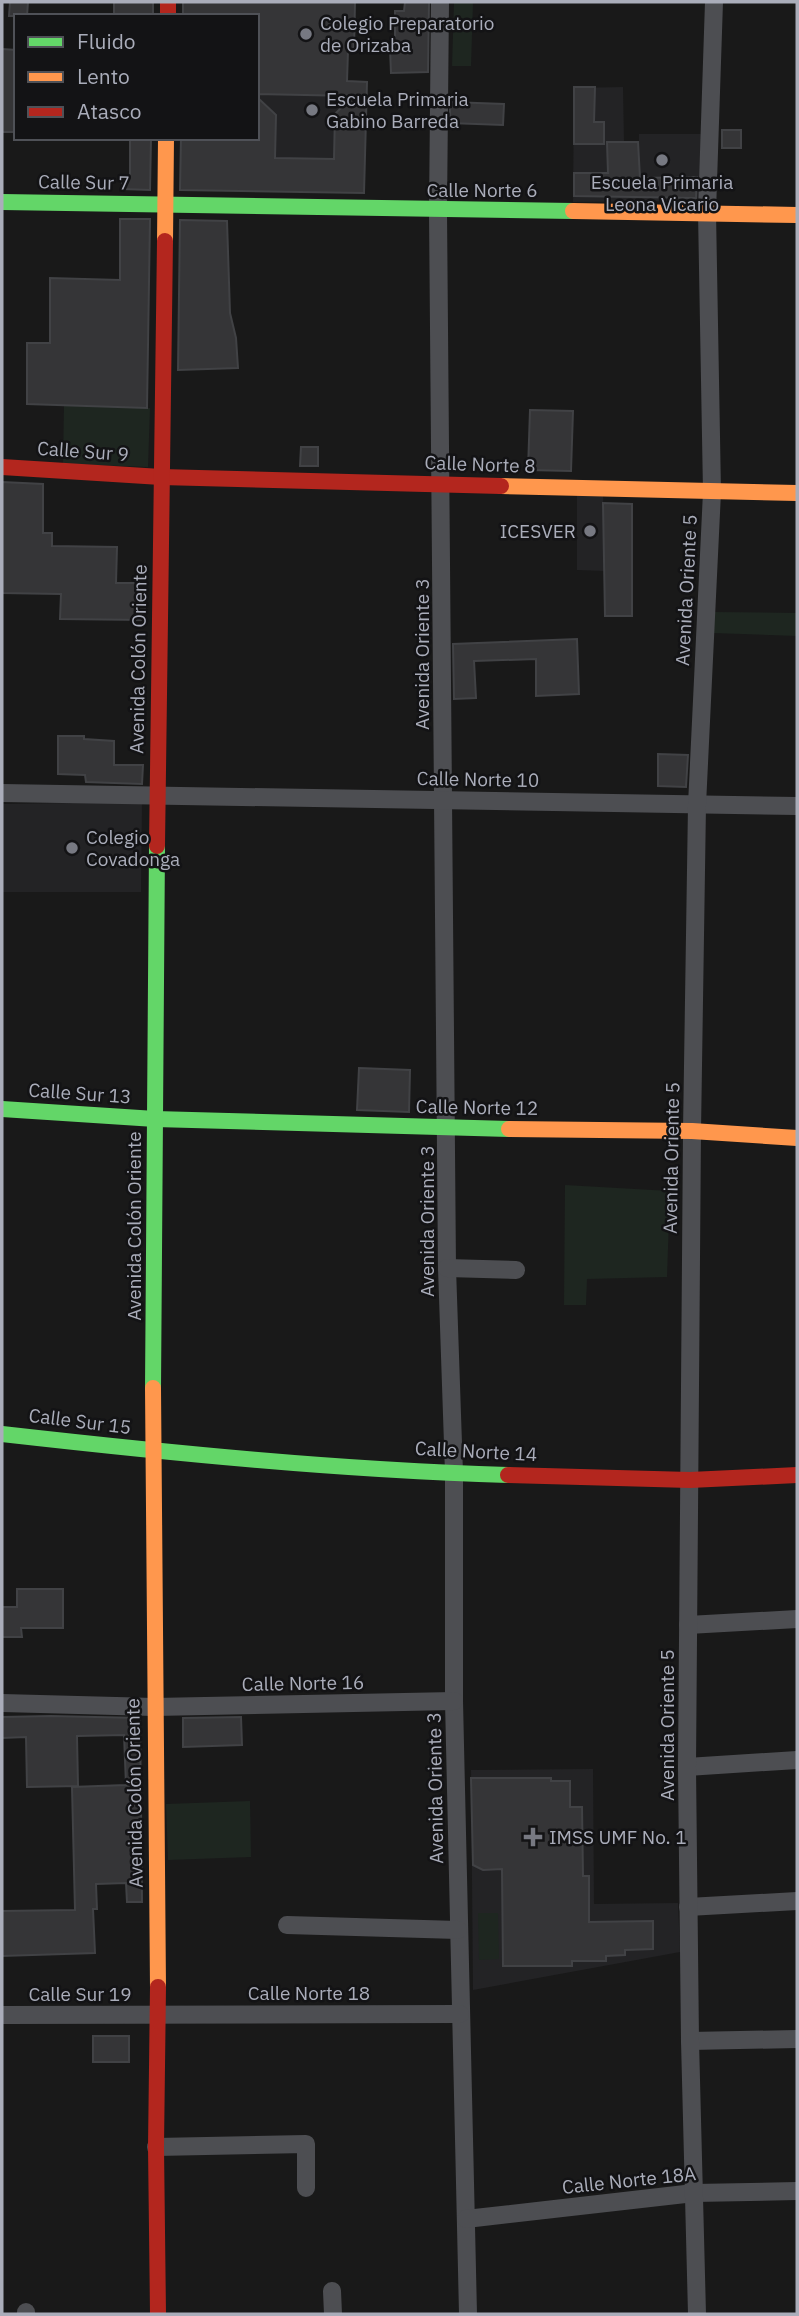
<svg xmlns="http://www.w3.org/2000/svg" width="799" height="2316" font-family="'IBM Plex Sans',sans-serif">
<style>
.built{fill:#232325}
.green{fill:#1e2620}
.building{fill:#353537;stroke:#414245;stroke-width:2}
.lines{fill:none;stroke-linecap:round;stroke-linejoin:round}
.street{stroke:#4d4e52;stroke-width:18}
.fast{stroke:#63d668;stroke-width:16}
.slow{stroke:#ff974d;stroke-width:16}
.jam{stroke:#b3261e;stroke-width:16}
.poi-dot{fill:#777982;stroke:#131315;stroke-width:2.5}
.labels{text-anchor:middle;dominant-baseline:central;stroke-width:5;stroke-linejoin:round;paint-order:stroke}
.poi-label{font-size:19px;fill:#aaadba;stroke:#131315;text-anchor:start}
.street-label{font-size:19px;fill:#aaadba;stroke:#131315}
</style>
<rect width="100%" height="100%" fill="#191919"/>
<g class="built">
<polygon points="251,2 355,2 354,51 348,52 347,81 367,82 364,193 218,190 257,138 257,16 250,16"/>
<polygon points="623,87 624,142 639,142 639,134 701,134 700,201 573,202 574,88"/>
<polygon points="577,492 603,492 605,571 577,570"/>
<polygon points="142,802 141,892 2,892 2,804"/>
<polygon points="593,1769 594,1904 678,1903 680,1952 473,1990 471,1770"/>
</g>
<g class="green">
<polygon points="454,2 473,2 471,66 452,66"/>
<polygon points="64,404 150,408 148,467 63,464"/>
<polygon points="712,612 797,613 797,636 712,633"/>
<polygon points="565,1185 670,1191 667,1277 587,1279 586,1305 564,1305"/>
<polygon points="250,1801 251,1857 168,1860 166,1804"/>
<polygon points="478,1913 498,1913 499,1959 479,1960"/>
</g>
<g class="building">
<polygon points="10,2 28,2 27,16 9,16"/>
<rect x="114" y="2" width="39" height="14"/>
<polygon points="183,2 355,2 354,51 348,51 347,81 367,82 364,193 180,190 181,138 257,138 257,97 276,115 275,158 334,159 335,114 353,96 257,94 257,16 183,16"/>
<polygon points="405,2 429,2 428,72 391,73 390,49 395,48 395,11 404,11"/>
<polygon points="2,49 16,50 16,132 2,132"/>
<polygon points="574,87 595,87 594,122 604,122 604,144 574,144"/>
<polygon points="450,102 504,104 503,125 450,123"/>
<rect x="722" y="130" width="19" height="18"/>
<polygon points="130,138 151,138 150,190 122,189 122,175 130,175"/>
<polygon points="607,142 638,142 640,178 697,177 696,198 574,196 574,173 608,173"/>
<polygon points="120,219 150,219 147,408 27,404 27,343 50,343 50,278 120,280"/>
<polygon points="180,220 227,221 230,313 236,338 238,368 178,370"/>
<polygon points="530,410 573,411 571,471 528,470"/>
<polygon points="301,447 318,447 318,466 300,466"/>
<polygon points="2,482 43,484 43,533 52,533 52,546 117,547 116,583 145,583 145,620 60,619 61,594 2,593"/>
<polygon points="603,503 632,504 632,616 605,616"/>
<polygon points="577,639 579,694 536,696 536,659 474,661 476,698 454,699 453,644"/>
<polygon points="58,736 84,736 84,739 114,741 114,765 143,765 142,784 86,782 85,775 58,774"/>
<polygon points="658,754 688,755 686,787 658,786"/>
<polygon points="359,1068 410,1070 409,1112 357,1110"/>
<polygon points="17,1589 63,1589 63,1628 21,1628 22,1637 2,1637 2,1607 17,1607"/>
<polygon points="51,1716 140,1718 142,1902 127,1902 126,1883 96,1884 97,1909 93,1909 95,1953 2,1956 2,1911 75,1910 72,1787 126,1785 124,1735 77,1736 78,1786 27,1787 26,1737 2,1738 2,1717"/>
<polygon points="241,1717 242,1745 183,1747 183,1718"/>
<polygon points="471,1778 551,1778 551,1781 570,1781 570,1807 582,1807 583,1876 589,1876 589,1922 653,1921 653,1949 625,1950 625,1955 606,1956 606,1961 572,1961 572,1966 503,1966 502,1869 483,1870 473,1865"/>
<rect x="93" y="2036" width="36" height="26"/>
</g>
<g class="lines">
<g class="street">
<polyline points="440,2 438,211 447,1268 454,1473 454,1701 468,2314"/>
<polyline points="2,793 797,806"/>
<polyline points="447,1268 516,1270"/>
<polyline points="688,1625 797,1619"/>
<polyline points="2,1703 154,1707 454,1701"/>
<polyline points="687,1767 797,1760"/>
<polyline points="688,1907 797,1901"/>
<polyline points="287,1925 458,1930"/>
<polyline points="2,2015 460,2014"/>
<polyline points="690,2041 797,2039"/>
<polyline points="156,2147 306,2144 306,2188"/>
<polyline points="466,2219 694,2193 797,2191"/>
<polyline points="332,2291 333,2314"/>
<polyline points="26,2312 26,2314"/>
<polyline points="697,2314 690,2041 687,1767 692,1131 697,805 712,492 707,212 714,2"/>
</g>
<g class="fast">
<polyline points="2,202 573,211"/>
<polyline points="2,1109 155,1119 509,1129"/>
<polyline points="153,1388 157,846"/>
<path d="M2,1434c168,19 337,36 506,41"/>
</g>
<g class="slow">
<polyline points="573,211 797,215"/>
<polyline points="165,241 166,138"/>
<polyline points="501,486 797,493"/>
<polyline points="509,1129 692,1131 797,1138"/>
<polyline points="153,1388 158,1987"/>
</g>
<g class="jam">
<polyline points="168,2 168,16"/>
<polyline points="2,467 161,477 501,486"/>
<polyline points="157,846 165,241"/>
<polyline points="508,1475 690,1480 797,1475"/>
<polyline points="158,1987 156,2147 158,2314"/>
</g>
</g>
<g class="poi-dot">
<circle cx="306" cy="34" r="7"/>
<circle cx="312" cy="110" r="7"/>
<circle cx="662" cy="160" r="7"/>
<circle cx="590" cy="531" r="7"/>
<circle cx="72" cy="848" r="7"/>
<path d="M529.5 1826.5h7v7h7v7h-7v7h-7v-7h-7v-7h7z"/>
</g>
<g class="labels">
<g class="poi-label">
<text x="320" y="23">Colegio Preparatorio<tspan x="320" dy="22">de Orizaba</tspan></text>
<text x="326" y="99">Escuela Primaria<tspan x="326" dy="22">Gabino Barreda</tspan></text>
<text x="662" y="182" text-anchor="middle">Escuela Primaria<tspan x="662" dy="22">Leona Vicario</tspan></text>
<text x="576" y="531" text-anchor="end">ICESVER</text>
<text x="86" y="837">Colegio<tspan x="86" dy="22">Covadonga</tspan></text>
<text x="549" y="1837">IMSS UMF No. 1</text>
</g>
<g class="street-label">
<text transform="translate(84 182) rotate(1)">Calle Sur 7</text>
<text x="482" y="190">Calle Norte 6</text>
<text transform="translate(83 451) rotate(4)">Calle Sur 9</text>
<text transform="translate(480 464) rotate(2)">Calle Norte 8</text>
<text transform="translate(686 590) rotate(-87)">Avenida Oriente 5</text>
<text transform="translate(422 654) rotate(-90)">Avenida Oriente 3</text>
<text transform="translate(138 659) rotate(-89)">Avenida Colón Oriente</text>
<text transform="translate(478 779) rotate(1)">Calle Norte 10</text>
<text transform="translate(80 1093) rotate(4)">Calle Sur 13</text>
<text transform="translate(477 1107) rotate(1)">Calle Norte 12</text>
<text transform="translate(671 1158) rotate(-89)">Avenida Oriente 5</text>
<text transform="translate(427 1221) rotate(-90)">Avenida Oriente 3</text>
<text transform="translate(134 1226) rotate(-90)">Avenida Colón Oriente</text>
<text transform="translate(80 1421) rotate(7)">Calle Sur 15</text>
<text transform="translate(476 1451) rotate(3)">Calle Norte 14</text>
<text transform="translate(303 1683) rotate(-1)">Calle Norte 16</text>
<text transform="translate(667 1725) rotate(-90)">Avenida Oriente 5</text>
<text transform="translate(435 1788) rotate(-91)">Avenida Oriente 3</text>
<text transform="translate(134 1793) rotate(-91)">Avenida Colón Oriente</text>
<text x="309" y="1993">Calle Norte 18</text>
<text x="80" y="1994">Calle Sur 19</text>
<text transform="translate(629 2180) rotate(-6)">Calle Norte 18A</text>
</g>
</g>
<rect width="799" height="2316" fill="none" stroke="#aaadba" stroke-width="7"/>
<rect x="14" y="14" width="245" height="126" fill="#131315" stroke="#4f5157" stroke-width="2"/>
<rect x="28" y="37" width="35" height="10" fill="#63d668" stroke="#4f5157" stroke-width="2"/>
<text x="77" y="49" font-size="21" fill="#aaadba">Fluido</text>
<rect x="28" y="72" width="35" height="10" fill="#ff974d" stroke="#4f5157" stroke-width="2"/>
<text x="77" y="84" font-size="21" fill="#aaadba">Lento</text>
<rect x="28" y="107" width="35" height="10" fill="#b3261e" stroke="#4f5157" stroke-width="2"/>
<text x="77" y="119" font-size="21" fill="#aaadba">Atasco</text>
</svg>
